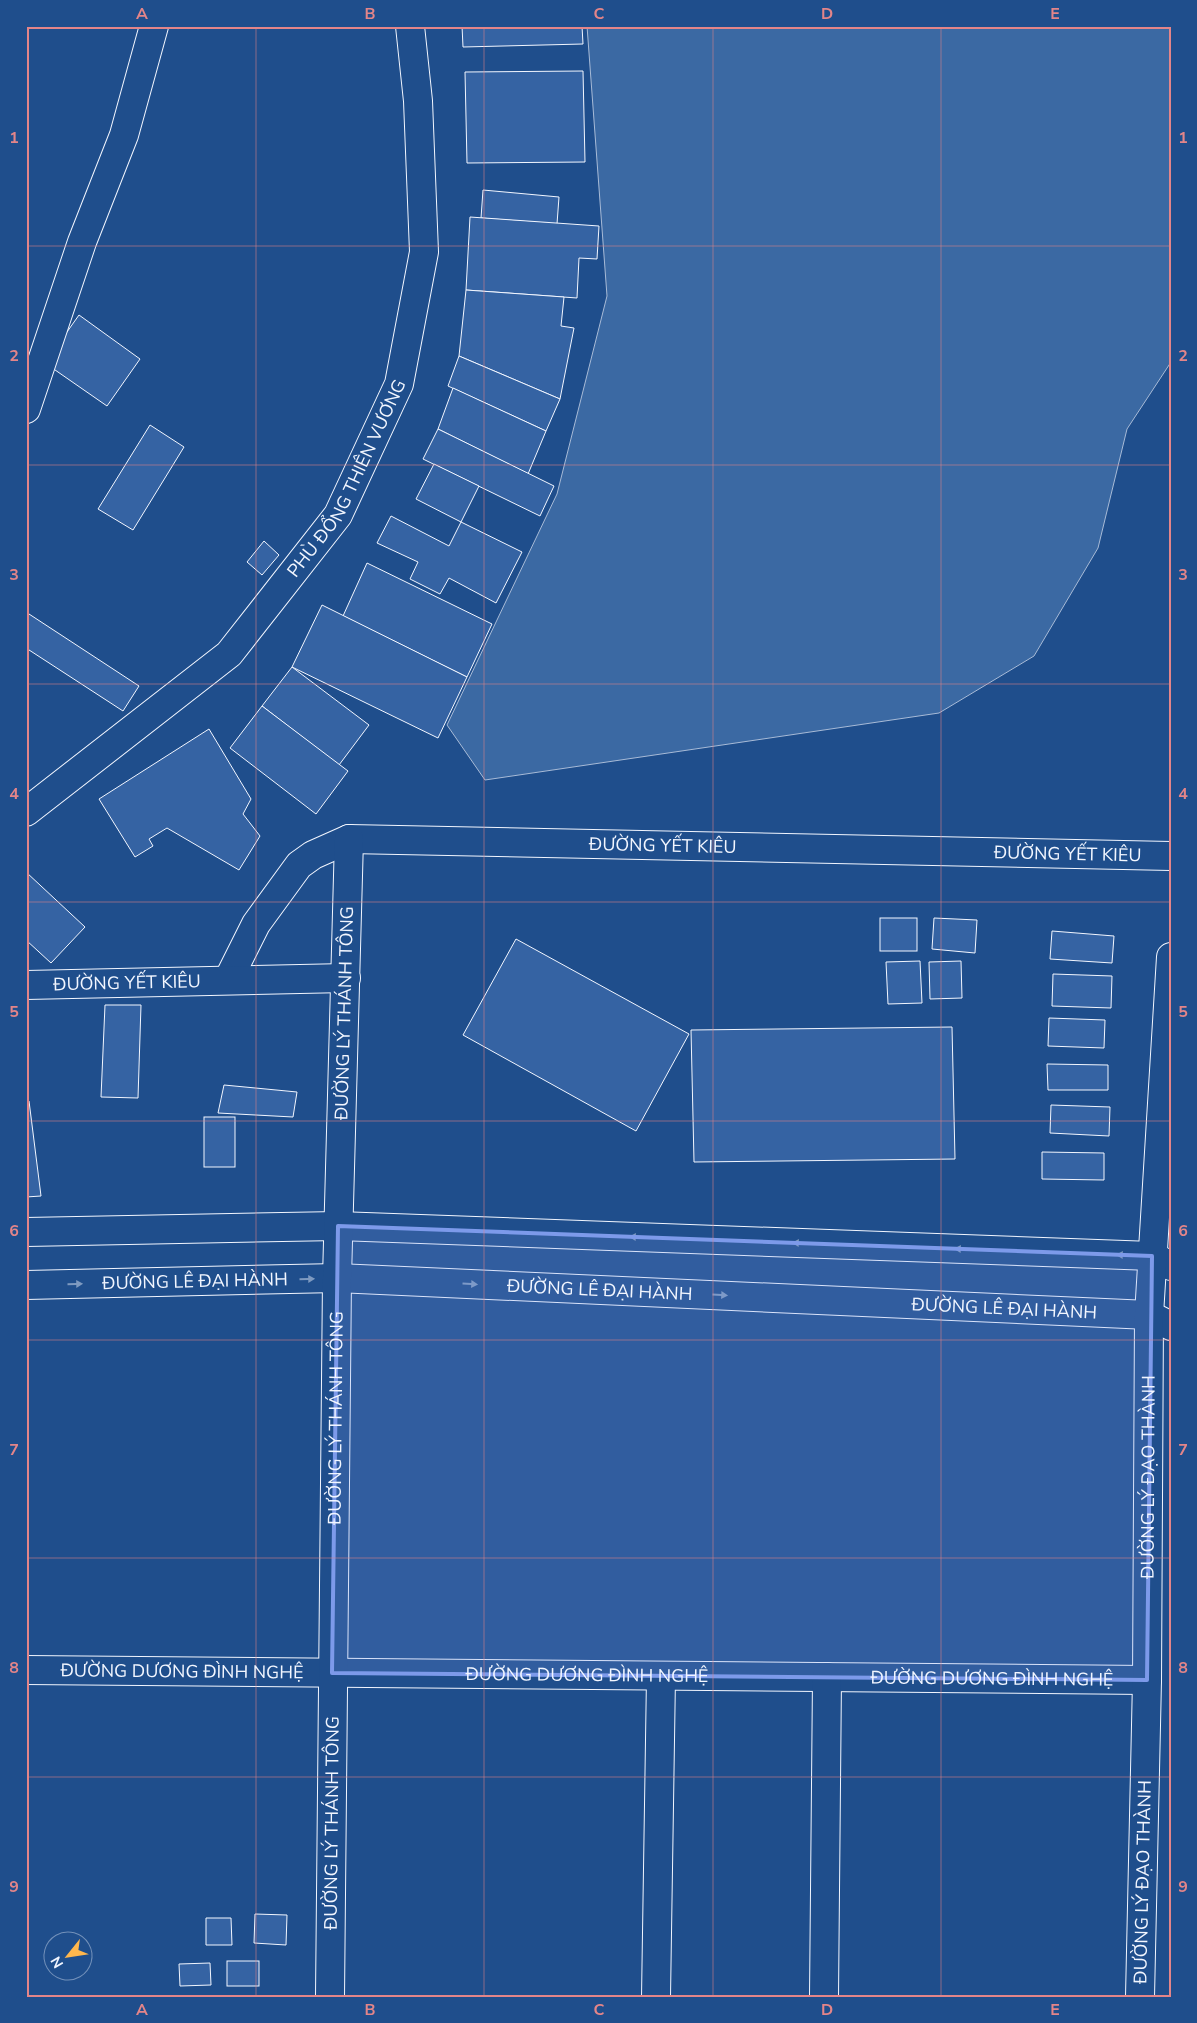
<svg xmlns="http://www.w3.org/2000/svg" width="1197" height="2023" font-family="'Nunito Sans',sans-serif">
<style>
.water{fill:#3b69a3;stroke:#a8bbd7}
.building{fill:#3563a3;stroke:#f2f6ff}
.lines{fill:none;stroke-linecap:round;stroke-linejoin:round}
.minor-casing{stroke:#f2f6ff;stroke-width:30}
.minor{stroke:#1f4e8c;stroke-width:28}
.oneway{fill:#7e9ac0}
.marked{fill:#7d9aea;fill-opacity:0.2;stroke:#7d9aea;stroke-width:4;stroke-linejoin:round}
.grid{fill:none;stroke:#e38589;stroke-width:1;stroke-opacity:0.55}
.labels{text-anchor:middle;dominant-baseline:central;stroke-width:4;stroke-linejoin:round;paint-order:stroke}
.street-label{font-size:18px;fill:#f2f6ff;stroke:#1f4e8c}
.neatline{fill:none;stroke:#e38589;stroke-width:2}
.grid-label{font-size:16px;text-anchor:middle;font-weight:bold;fill:#e38589}
</style>
<rect width="100%" height="100%" fill="#1f4e8c"/>
<polygon class="water" points="587,26 1171,26 1171,362 1127,429 1098,548 1034,656 939,713 485,780 447,725 557,494 607,296"/>
<g class="building">
<polygon points="462,26 582,26 583,44 463,47"/>
<polygon points="583,71 585,162 467,163 465,72"/>
<polygon points="483,190 559,197 557,224 481,218"/>
<polygon points="470,217 599,226 597,259 579,258 577,298 466,290"/>
<polygon points="466,290 564,297 561,326 574,328 560,399 459,356"/>
<polygon points="79,315 140,359 107,406 45,363"/>
<polygon points="459,356 560,399 546,431 448,386"/>
<polygon points="453,388 546,431 528,474 438,429"/>
<polygon points="150,425 184,447 133,530 98,509"/>
<polygon points="438,429 554,486 540,516 423,459"/>
<polygon points="434,464 479,486 461,522 416,499"/>
<polygon points="391,516 449,546 461,522 522,552 496,603 449,578 440,594 410,579 418,562 377,543"/>
<polygon points="264,541 279,555 262,575 247,562"/>
<polygon points="367,563 492,624 467,677 343,616"/>
<polygon points="322,605 467,677 438,738 292,667"/>
<polygon points="29,614 139,686 123,711 26,648 26,619"/>
<polygon points="292,667 369,725 339,765 262,706"/>
<polygon points="262,706 348,771 316,814 230,748"/>
<polygon points="209,729 251,799 243,814 260,836 239,870 167,828 149,839 153,846 135,857 99,799"/>
<polygon points="26,872 85,927 51,963 26,940"/>
<rect x="880" y="918" width="37" height="33"/>
<polygon points="934,918 977,920 975,953 932,949"/>
<polygon points="1052,931 1114,936 1112,963 1050,959"/>
<polygon points="516,939 689,1034 636,1131 463,1035"/>
<polygon points="920,961 922,1003 888,1004 886,962"/>
<polygon points="961,961 962,998 930,999 929,962"/>
<polygon points="1053,974 1112,976 1111,1008 1052,1006"/>
<polygon points="105,1005 141,1005 138,1098 101,1097"/>
<polygon points="1049,1018 1105,1020 1104,1048 1048,1046"/>
<polygon points="952,1027 955,1159 694,1162 691,1030"/>
<polygon points="1047,1064 1108,1065 1108,1090 1048,1090"/>
<polygon points="224,1085 297,1092 293,1117 218,1113"/>
<polygon points="26,1101 29,1101 41,1196 26,1197"/>
<polygon points="1051,1105 1110,1107 1109,1136 1050,1133"/>
<rect x="204" y="1117" width="31" height="50"/>
<polygon points="1042,1152 1104,1153 1104,1180 1042,1179"/>
<polygon points="255,1914 287,1915 286,1945 254,1943"/>
<polygon points="206,1918 231,1918 232,1945 206,1945"/>
<rect x="227" y="1961" width="32" height="25"/>
<polygon points="210,1963 211,1985 180,1986 179,1964"/>
</g>
<g class="lines">
<defs>
<g id="minor">
<polyline points="26,409 82,242 124,135 154,26"/>
<path id="s1" d="M26,812l203,-158 109,-139 61,-131 25,-132 -6,-151 -8,-75"/>
<path id="s2" d="M228,980l28,-56 43,-59 14,-10 36,-16 822,17"/>
<path id="s3" d="M26,985l320,-7"/>
<polyline points="26,1232 338,1226 1152,1256 1171,1266"/>
<path id="s4" d="M26,1285l311,-7 812,37 22,11"/>
<path id="s5" d="M26,1670l1121,10"/>
<path id="s6" d="M330,1997l7,-719 12,-439"/>
<polyline points="656,1997 661,1676"/>
<polyline points="824,1997 827,1677"/>
<path id="s7" d="M1140,1997l7,-317 2,-365 22,-358"/>
</g>
</defs>
<use href="#minor" class="minor-casing"/>
<use href="#minor" class="minor"/>
</g>
<defs><path id="oneway-solid" d="M-6-.8H1V-3.2L6.5 0L1 3.2V.8H-6Z" transform="scale(1.25)"/></defs>
<g class="oneway">
<use href="#oneway-solid" transform="translate(637 1237) rotate(-178)"/>
<use href="#oneway-solid" transform="translate(800 1243) rotate(-178)"/>
<use href="#oneway-solid" transform="translate(962 1249) rotate(-178)"/>
<use href="#oneway-solid" transform="translate(1124 1255) rotate(-178)"/>
<use href="#oneway-solid" transform="translate(307 1279) rotate(-1)"/>
<use href="#oneway-solid" transform="translate(75 1284) rotate(-1)"/>
<use href="#oneway-solid" transform="translate(470 1284) rotate(3)"/>
<use href="#oneway-solid" transform="translate(720 1295) rotate(3)"/>
</g>
<path class="marked" d="M338,1226l814,30 -5,424 -815,-7z"/>
<path class="grid" d="M256,26v1971M484,26v1971M713,26v1971M941,26v1971M26,246h1145M26,465h1145M26,684h1145M26,902h1145M26,1121h1145M26,1340h1145M26,1558h1145M26,1777h1145"/>
<g class="labels">
<g class="street-label">
<text stroke="none"><textPath href="#s1" startOffset="470">PHÙ ĐỔNG THIÊN VƯƠNG</textPath></text>
<text stroke="none"><textPath href="#s2" startOffset="506">ĐƯỜNG YẾT KIÊU</textPath></text>
<text stroke="none"><textPath href="#s2" startOffset="911">ĐƯỜNG YẾT KIÊU</textPath></text>
<text stroke="none"><textPath href="#s3" startOffset="101">ĐƯỜNG YẾT KIÊU</textPath></text>
<text stroke="none"><textPath href="#s6" startOffset="984">ĐƯỜNG LÝ THÁNH TÔNG</textPath></text>
<text stroke="none"><textPath href="#s4" startOffset="169">ĐƯỜNG LÊ ĐẠI HÀNH</textPath></text>
<text stroke="none"><textPath href="#s4" startOffset="574">ĐƯỜNG LÊ ĐẠI HÀNH</textPath></text>
<text stroke="none"><textPath href="#s4" startOffset="979">ĐƯỜNG LÊ ĐẠI HÀNH</textPath></text>
<text stroke="none"><textPath href="#s6" startOffset="579">ĐƯỜNG LÝ THÁNH TÔNG</textPath></text>
<text stroke="none"><textPath href="#s7" startOffset="520">ĐƯỜNG LÝ ĐẠO THÀNH</textPath></text>
<text stroke="none"><textPath href="#s5" startOffset="156">ĐƯỜNG DƯƠNG ĐÌNH NGHỆ</textPath></text>
<text stroke="none"><textPath href="#s5" startOffset="561">ĐƯỜNG DƯƠNG ĐÌNH NGHỆ</textPath></text>
<text stroke="none"><textPath href="#s5" startOffset="966">ĐƯỜNG DƯƠNG ĐÌNH NGHỆ</textPath></text>
<text stroke="none"><textPath href="#s6" startOffset="174">ĐƯỜNG LÝ THÁNH TÔNG</textPath></text>
<text stroke="none"><textPath href="#s7" startOffset="115">ĐƯỜNG LÝ ĐẠO THÀNH</textPath></text>
</g>
</g>
<rect width="1197" height="2023" fill="none" stroke="#1f4e8c" stroke-width="55"/>
<g transform="translate(68 1956) rotate(240)"><circle r="24" fill="#1f4e8c" stroke="#7391ba"/>
<path d="M0-4L9 19L0 12L-9 19Z" fill="#ffb74d"/>
<text y="-8" font-size="14" font-weight="bold" text-anchor="middle" fill="#f2f6ff">N</text>
</g>
<rect x="28" y="28" width="1142" height="1968" class="neatline"/>
<g class="grid-label">
<text x="142" y="19">A</text>
<text x="370" y="19">B</text>
<text x="599" y="19">C</text>
<text x="827" y="19">D</text>
<text x="1055" y="19">E</text>
<text x="14" y="143">1</text>
<text x="1183" y="143">1</text>
<text x="14" y="361">2</text>
<text x="1183" y="361">2</text>
<text x="14" y="580">3</text>
<text x="1183" y="580">3</text>
<text x="14" y="799">4</text>
<text x="1183" y="799">4</text>
<text x="14" y="1017">5</text>
<text x="1183" y="1017">5</text>
<text x="14" y="1236">6</text>
<text x="1183" y="1236">6</text>
<text x="14" y="1455">7</text>
<text x="1183" y="1455">7</text>
<text x="14" y="1673">8</text>
<text x="1183" y="1673">8</text>
<text x="14" y="1892">9</text>
<text x="1183" y="1892">9</text>
<text x="142" y="2015">A</text>
<text x="370" y="2015">B</text>
<text x="599" y="2015">C</text>
<text x="827" y="2015">D</text>
<text x="1055" y="2015">E</text>
</g>
</svg>
